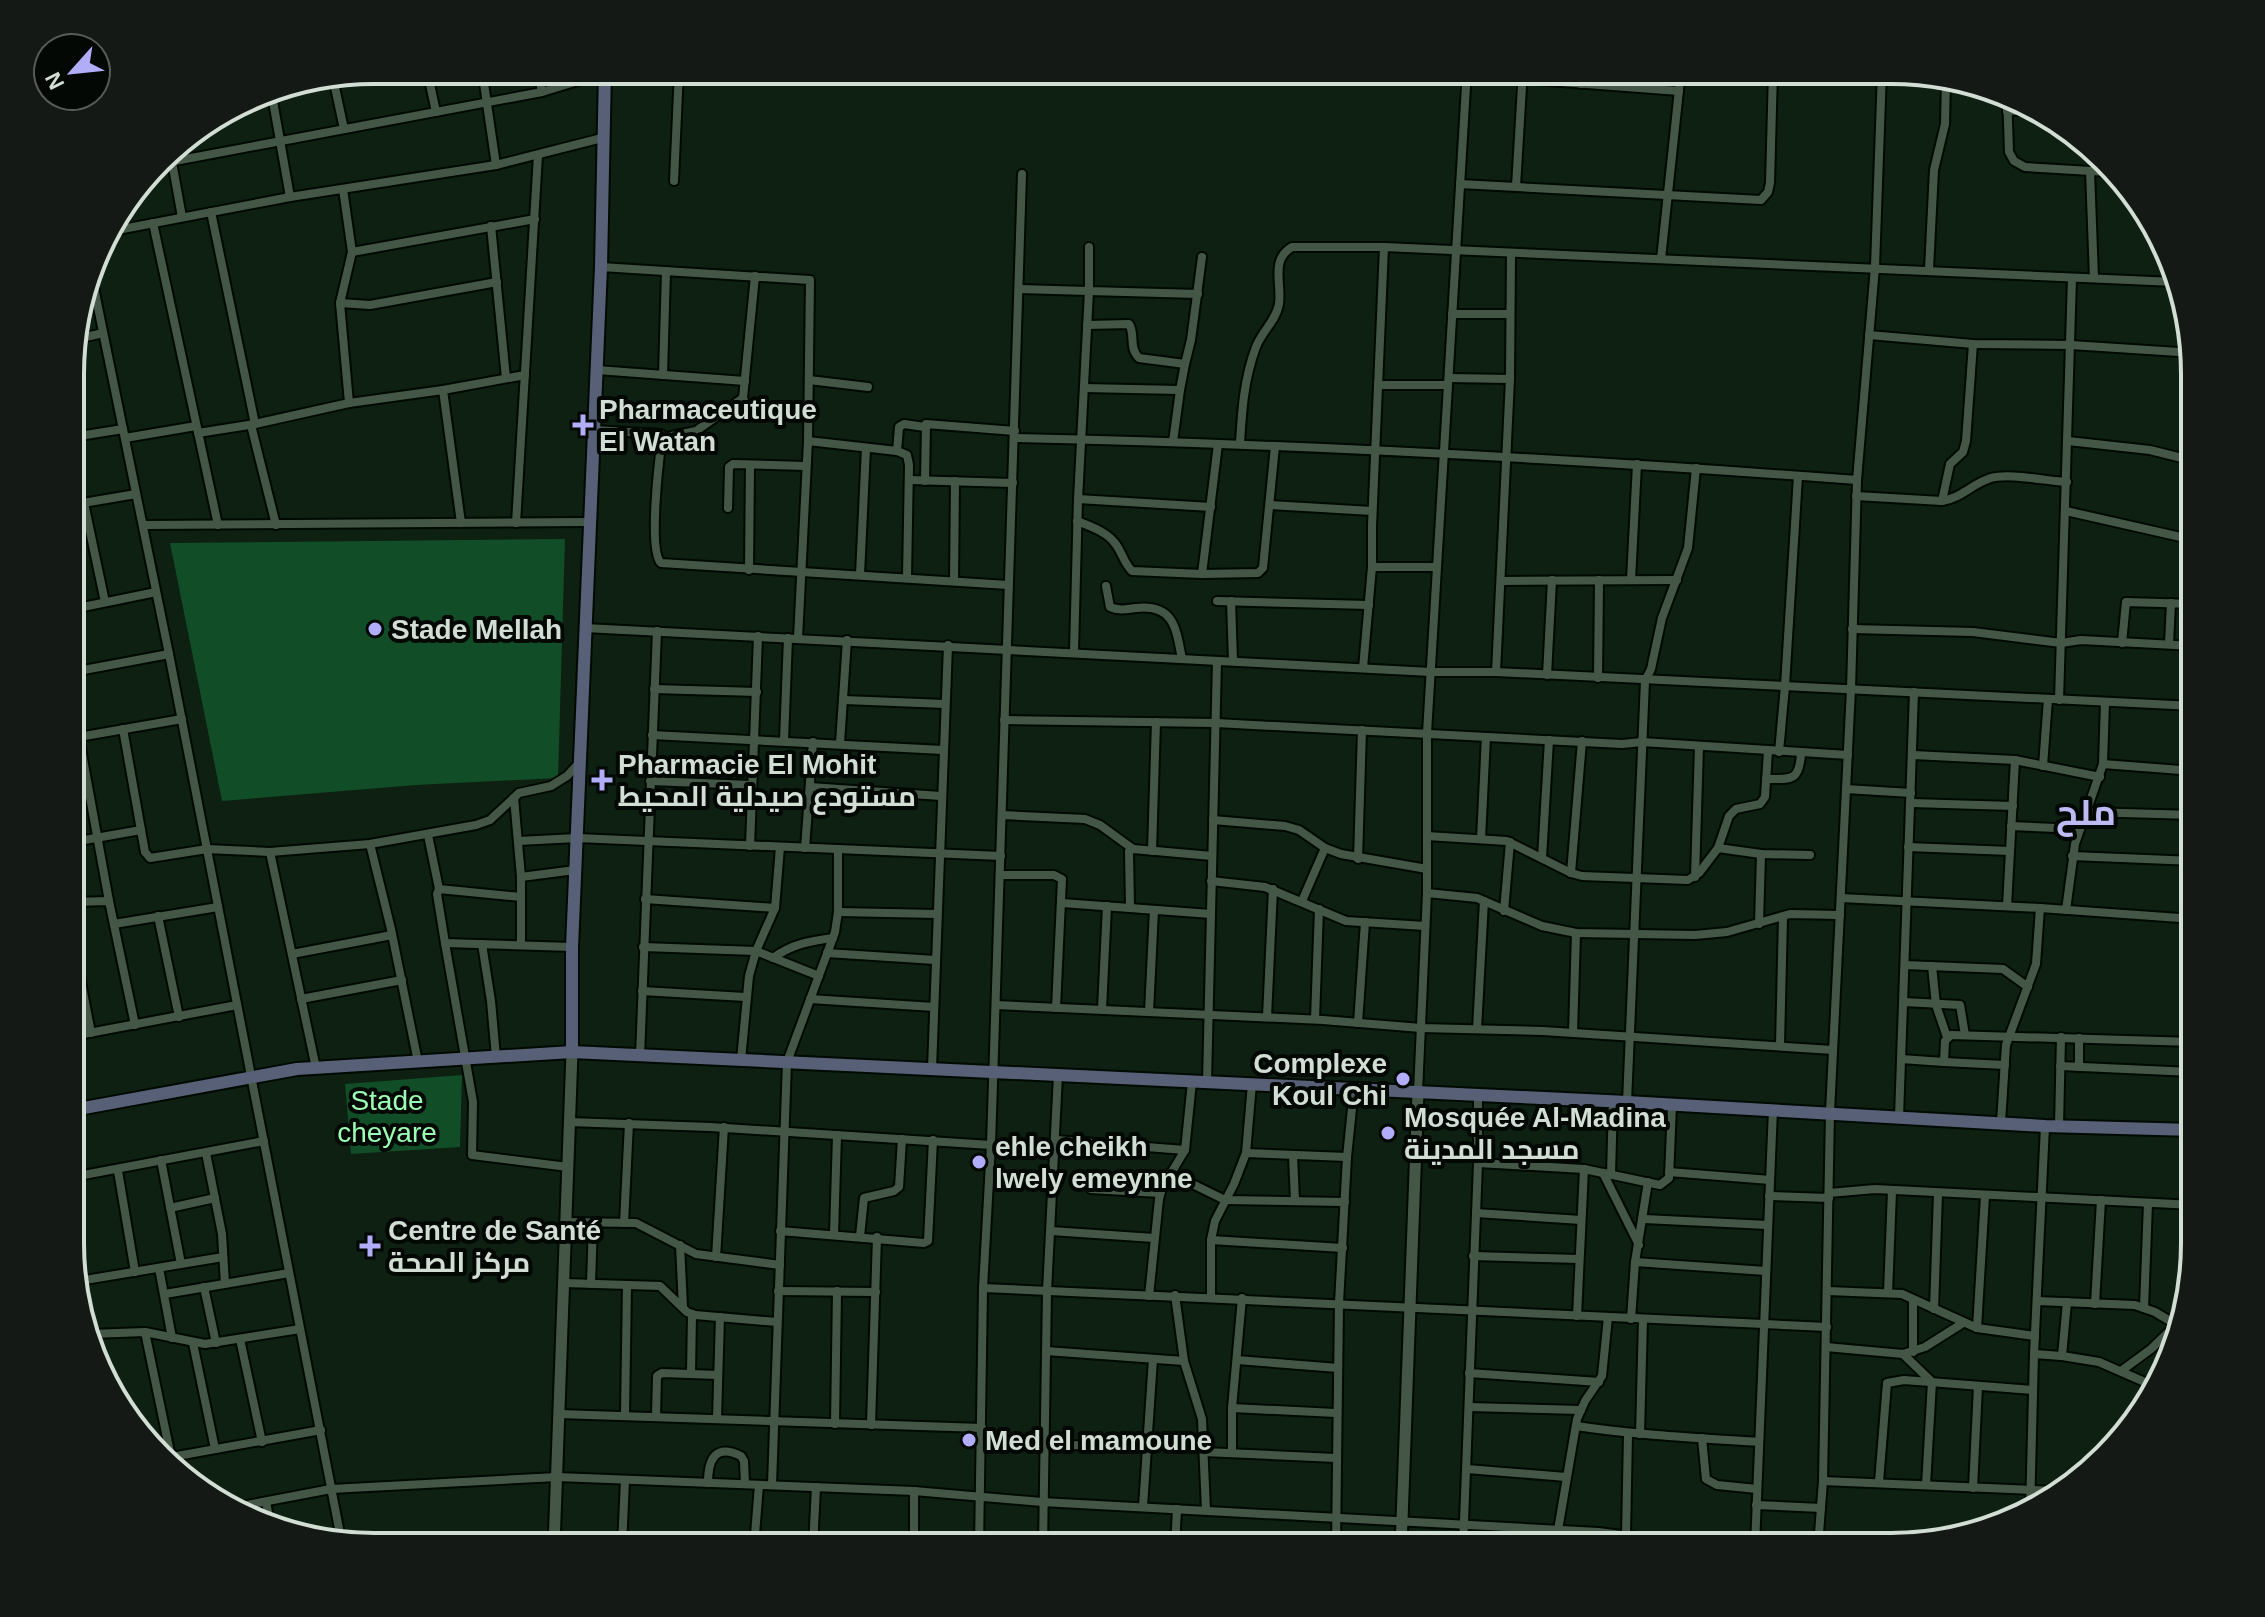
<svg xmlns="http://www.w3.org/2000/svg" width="2265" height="1617" font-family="Arial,Cairo,sans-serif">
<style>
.green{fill:#114d26}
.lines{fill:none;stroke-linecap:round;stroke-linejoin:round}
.minor-casing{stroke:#000902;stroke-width:12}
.tertiary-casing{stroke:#000902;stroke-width:15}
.secondary-casing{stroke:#000902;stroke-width:16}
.minor{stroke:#445747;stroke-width:8}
.tertiary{stroke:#445747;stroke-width:11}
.secondary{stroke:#576077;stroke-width:12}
.poi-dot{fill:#b2adf9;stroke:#030804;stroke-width:3}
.labels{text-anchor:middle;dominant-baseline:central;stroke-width:8;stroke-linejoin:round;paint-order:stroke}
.poi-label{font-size:28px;font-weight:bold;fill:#d2ddd4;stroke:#030804;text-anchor:start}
.park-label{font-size:28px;fill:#9bffb4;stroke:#030804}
.district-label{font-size:36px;font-weight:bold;fill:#bebbf4;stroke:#030804}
.rim{fill:none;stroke:#d2ddd4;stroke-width:4}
</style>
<rect width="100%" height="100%" fill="#0e2012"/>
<g class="green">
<polygon points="565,539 558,778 416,785 222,801 170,543"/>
<polygon points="462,1075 460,1147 351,1154 345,1084"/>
</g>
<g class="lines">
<defs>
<g id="minor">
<polyline points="427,70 436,112"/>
<polyline points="482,70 496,165"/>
<polyline points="538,70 542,92"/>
<polyline points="1881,76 1929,75"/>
<polyline points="333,78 344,129"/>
<polyline points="1522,79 1679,91"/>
<polyline points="1581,84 1581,70"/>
<polyline points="271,90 290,197"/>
<polyline points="2007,93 2009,152 2014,161 2025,167 2108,172"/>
<polyline points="2007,111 2037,110"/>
<polyline points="172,162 182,217"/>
<polyline points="159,164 542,92 604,73"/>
<polyline points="2090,171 2094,278"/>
<polyline points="674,181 679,70"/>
<polyline points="1460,184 1761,200 1768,192 1770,183 1773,71"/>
<polyline points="1516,186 1523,70"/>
<polyline points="211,212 255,424"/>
<polyline points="153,223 218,525"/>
<polyline points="491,226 506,378"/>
<polyline points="107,232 290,197 496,165 602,138"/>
<polyline points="1089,247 1089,291 1198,294"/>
<polyline points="352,252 535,219"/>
<polyline points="1661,259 1681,71"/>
<polyline points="601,267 810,280 808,441 798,638"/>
<polyline points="1929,269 1934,170 1945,124 1946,79"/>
<polyline points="91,273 169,654 342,1544"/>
<polyline points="755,276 743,398 746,406 751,410 808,414"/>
<polyline points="1019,289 1089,291 1078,499 1074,651"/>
<polyline points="340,303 370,305 497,282"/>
<polyline points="1452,314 1509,314"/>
<path d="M1087,325l42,-1c7,11 -1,23 10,34l46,6 -5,26"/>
<polyline points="1869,335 1973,344 2071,345 2194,353"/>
<polyline points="73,340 103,333"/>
<polyline points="1185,364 1191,340 1202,257"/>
<polyline points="597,370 745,381"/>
<polyline points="663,375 666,271"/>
<polyline points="1449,378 1510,379"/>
<polyline points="809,380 868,387"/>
<polyline points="1378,385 1448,385"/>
<polyline points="1084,388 1180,390 1173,442"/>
<polyline points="349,403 443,390"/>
<polyline points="251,425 276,525"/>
<path d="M594,430l67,4 1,4c-3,22 -14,112 -1,125l347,22"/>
<polyline points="198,433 255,424 349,403 340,303 352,252 343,189"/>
<polyline points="73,437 123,429"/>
<polyline points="125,438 196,426"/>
<polyline points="662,438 696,431 743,398"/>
<path d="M1015,438c281,6 561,21 842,42"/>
<polyline points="808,441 897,451 907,455 909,465 907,577"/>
<polyline points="2068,441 2150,450 2194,461"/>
<path d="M1240,443c2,-33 4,-64 16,-96 6,-16 20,-26 23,-43 3,-21 -9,-44 13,-57h92"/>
<polyline points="897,451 899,427 904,424 925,427"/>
<polyline points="909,480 1013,483"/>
<polyline points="925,481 926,424 1015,431"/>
<path d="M1856,496l86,5c19,-3 29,-16 46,-22 19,-7 58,2 79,3"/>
<polyline points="1078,499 1211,507"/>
<polyline points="1942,501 1950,464 1963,452 1966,441 1973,344"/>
<polyline points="73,503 77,504 136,494"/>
<polyline points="84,503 105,602"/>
<polyline points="1270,505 1372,511"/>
<polyline points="728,508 729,467 733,464 806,466"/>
<polyline points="2066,511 2194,540"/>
<path d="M1077,521c12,5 28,10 37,21 8,9 9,20 18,29l70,3 56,-1 5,-5 12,-122"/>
<polyline points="461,523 443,390 525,375"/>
<polyline points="516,523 538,155"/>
<polyline points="143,525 590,522"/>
<polyline points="1372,567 1437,567"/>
<polyline points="749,570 750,465"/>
<polyline points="1202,574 1218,444"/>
<polyline points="860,575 866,448"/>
<polyline points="1631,580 1637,464"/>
<polyline points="954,581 955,481"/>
<polyline points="1502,581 1677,580"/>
<path d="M1106,586l4,21c9,4 17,2 26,1 38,-4 40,20 46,51"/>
<polyline points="1217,601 1369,605"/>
<polyline points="1231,601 1233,661"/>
<polyline points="73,609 156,592"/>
<polyline points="585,628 1431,672 1496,672 2194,706"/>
<polyline points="1852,629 1973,632 2061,643 2081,640 2194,646"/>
<polyline points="2122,643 2126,602 2194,604"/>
<polyline points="2169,644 2171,603"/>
<polyline points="1363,668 1372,567 1372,526 1384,247 2175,282"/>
<polyline points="73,672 169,654"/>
<polyline points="1496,672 1510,379 1511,253"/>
<polyline points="1547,675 1552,580"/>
<polyline points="1598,678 1599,580"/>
<polyline points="654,689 757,692"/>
<polyline points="844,700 945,704"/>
<polyline points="2059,700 2072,278"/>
<polyline points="1004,720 1216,723 1622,744 1642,742 1848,755"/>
<polyline points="652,735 943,750"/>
<polyline points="79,737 109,901"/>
<polyline points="73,738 182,719"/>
<polyline points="784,740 788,638"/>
<polyline points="840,743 847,640"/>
<polyline points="1779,752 1785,686 1798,476"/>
<polyline points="1913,755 2015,760 2100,777"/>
<polyline points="2103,764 2194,771"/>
<polyline points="2043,766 2048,699"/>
<path d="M1766,779c25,0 33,3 35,-25"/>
<polyline points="650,781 752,785"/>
<polyline points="810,787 941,796"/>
<polyline points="1846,789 1911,793"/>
<polyline points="514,798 521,877 521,944"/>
<polyline points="1911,803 2013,806"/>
<polyline points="2086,812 2194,815"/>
<polyline points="1002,815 1085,819 1100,825 1133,849"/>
<polyline points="1213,820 1285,826 1299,830 1325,848 1341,854 1427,869"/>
<polyline points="2011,826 2079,829"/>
<polyline points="141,830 145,852 150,858 207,849 270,852 370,844 476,825 490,820 519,793 551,786 567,776 579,763"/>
<polyline points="428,835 439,889"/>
<polyline points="1427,836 1507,841 1571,873 1582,876 1688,880 1699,873 1718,848 1729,816 1736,809 1760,804 1765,797 1768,751"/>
<polyline points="1481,839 1486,737"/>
<polyline points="518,841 577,838 1001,856"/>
<polyline points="73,842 141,830 123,729"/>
<polyline points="370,844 391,929 418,1062"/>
<polyline points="750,846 758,636"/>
<polyline points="1908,847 2010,851"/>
<polyline points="805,848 813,742"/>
<polyline points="1718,848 1761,854 1810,855"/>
<polyline points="1152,851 1156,722"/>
<polyline points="270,852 316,1068"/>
<polyline points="2072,856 2194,861"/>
<polyline points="1542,858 1549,740"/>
<polyline points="1358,859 1362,730"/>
<polyline points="1571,873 1582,741"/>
<polyline points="1000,875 1054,875 1062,879 1056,1008"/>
<polyline points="521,877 575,870"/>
<polyline points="1695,877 1699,746"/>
<polyline points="1211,881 1265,887 1346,921 1425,926"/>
<polyline points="1427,893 1477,898 1542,926 1576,933 1695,935 1727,932 1790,914 1840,915"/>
<polyline points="521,897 439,889 437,894 445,943 572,947"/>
<polyline points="1841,898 2040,908 2194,919"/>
<polyline points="645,899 775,908"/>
<polyline points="1302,901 1325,848"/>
<polyline points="73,902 109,901 135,1025"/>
<polyline points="1062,903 1211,914"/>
<polyline points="2007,906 2015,760"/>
<polyline points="1130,908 1129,851 1133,849 1212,856"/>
<polyline points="2066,910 2075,844 2103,764 2105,702"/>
<polyline points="1504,911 1510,842"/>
<polyline points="838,912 937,914"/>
<polyline points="158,916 179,1017"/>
<polyline points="114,924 218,907"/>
<polyline points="1759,924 1761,854"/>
<polyline points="73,940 91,1033"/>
<polyline points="445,943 473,1102 472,1155 568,1167"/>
<polyline points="482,944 491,1001 496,1057"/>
<polyline points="643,947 756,951 819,976"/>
<polyline points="827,953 935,960"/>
<polyline points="292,954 392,935"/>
<path d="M773,958c19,-14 37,-17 60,-20"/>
<polyline points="1905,965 2003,969 2028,987"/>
<polyline points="1932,966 1936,1005 1947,1037"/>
<polyline points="642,991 745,997"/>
<polyline points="301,999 402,980"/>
<polyline points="810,999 934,1007"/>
<polyline points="1904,1002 1960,1005 1965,1035"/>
<polyline points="996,1005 1323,1020 1421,1028 1543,1031 1833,1050"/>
<polyline points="1102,1009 1107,906"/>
<polyline points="1149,1012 1154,910"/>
<polyline points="1267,1017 1273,889"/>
<polyline points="1315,1019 1319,909"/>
<polyline points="1358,1023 1365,922"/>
<polyline points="1477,1029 1484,901"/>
<polyline points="1573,1033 1576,933"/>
<polyline points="73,1036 237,1005"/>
<polyline points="1780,1045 1783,917"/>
<polyline points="640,1056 657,631"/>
<polyline points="1901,1059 1944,1062 1945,1041 1951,1035 2194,1042"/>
<polyline points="741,1060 749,976 756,951 775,908 780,847"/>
<polyline points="1944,1062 2005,1065"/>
<polyline points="2060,1066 2192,1072"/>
<polyline points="2079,1067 2079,1038"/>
<polyline points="932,1069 948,645"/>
<polyline points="1207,1082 1217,661"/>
<polyline points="1418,1092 1427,893 1427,733 1467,70"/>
<polyline points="1627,1102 1645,681 1651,669 1662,618 1688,548 1696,468"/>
<polyline points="1899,1117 1914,692"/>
<polyline points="569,1122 710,1127 991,1145"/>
<polyline points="2001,1122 2006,1045 2036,964 2040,908"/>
<polyline points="2059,1126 2061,1037"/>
<polyline points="2190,1130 2194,1044"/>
<polyline points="1056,1140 1185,1150"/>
<polyline points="206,1153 222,1234 225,1284"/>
<polyline points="1246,1153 1347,1157"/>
<polyline points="1293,1155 1295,1201"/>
<polyline points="161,1160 181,1264"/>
<polyline points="1478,1163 1584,1169 1660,1185 1669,1178 1672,1105"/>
<polyline points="118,1171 135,1272"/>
<polyline points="1669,1172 1770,1180"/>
<polyline points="1170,1173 1225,1200 1345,1202"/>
<polyline points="1603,1173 1639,1245"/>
<polyline points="1611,1175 1613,1101"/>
<polyline points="73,1177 264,1141"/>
<polyline points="1091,1189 1160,1193"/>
<polyline points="1829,1193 1875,1189 2194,1205"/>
<polyline points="1769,1196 1829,1198"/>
<polyline points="170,1208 215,1198"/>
<polyline points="1476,1213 1581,1220"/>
<polyline points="1644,1219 1768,1225"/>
<polyline points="566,1222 636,1223 696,1254 780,1265"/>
<polyline points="624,1223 629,1123"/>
<polyline points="780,1231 924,1243 928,1241 933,1140"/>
<polyline points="1051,1231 1154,1238"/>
<polyline points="834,1234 837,1135"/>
<polyline points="860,1236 864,1198 894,1191 899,1187 902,1139"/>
<polyline points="1211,1240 1343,1248"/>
<polyline points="680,1245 683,1307"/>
<polyline points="73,1251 89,1332"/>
<polyline points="1473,1256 1579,1259"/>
<polyline points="716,1257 724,1127"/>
<polyline points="1635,1262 1766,1271"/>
<polyline points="159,1268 172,1338"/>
<polyline points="79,1281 223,1257"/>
<polyline points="564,1283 660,1286 687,1312 695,1315 777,1322"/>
<polyline points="591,1284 593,1223"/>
<polyline points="204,1287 216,1343"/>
<polyline points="983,1288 1827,1327"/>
<polyline points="2188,1288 2191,1205"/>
<polyline points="778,1291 876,1292"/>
<polyline points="1828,1291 1902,1294 1977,1328 2035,1336"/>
<polyline points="1888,1293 1892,1191"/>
<polyline points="165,1294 289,1273"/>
<polyline points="1175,1295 1184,1361 1202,1419 1206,1510"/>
<polyline points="1149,1296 1159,1199 1162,1188 1185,1150 1192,1082"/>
<polyline points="1211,1297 1211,1240 1215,1221 1234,1184 1246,1153 1252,1084"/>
<polyline points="1913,1300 1913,1352"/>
<polyline points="2037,1301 2135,1305 2155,1312 2180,1327"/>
<polyline points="2095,1304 2101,1200"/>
<polyline points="2144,1308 2148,1203"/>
<polyline points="1934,1309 1938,1194"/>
<polyline points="1577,1316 1584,1169"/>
<polyline points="1631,1319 1635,1262 1648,1182"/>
<polyline points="1977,1328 1985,1196"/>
<polyline points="145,1332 171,1457"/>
<polyline points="90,1334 145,1332 205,1344 300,1329"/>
<polyline points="240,1339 262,1442"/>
<polyline points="193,1343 215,1449"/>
<polyline points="1826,1347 1903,1354 1925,1347 1963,1323"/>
<polyline points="1046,1351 1184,1361"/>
<polyline points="1903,1354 1932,1382 1926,1485"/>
<polyline points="2034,1354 2062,1356 2099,1362 2156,1387"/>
<polyline points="2062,1356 2067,1302"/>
<polyline points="1237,1360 1338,1368"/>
<polyline points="2121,1371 2151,1349 2181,1320"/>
<polyline points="1469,1373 1599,1382"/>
<polyline points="691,1374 692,1314"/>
<polyline points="1469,1407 1581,1410"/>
<polyline points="1232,1408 1336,1413"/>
<polyline points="559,1414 982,1428"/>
<polyline points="625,1415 627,1285"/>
<polyline points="656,1416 657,1376 662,1373 718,1375"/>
<polyline points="717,1419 720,1317"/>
<polyline points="835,1424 837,1291"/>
<polyline points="871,1425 877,1237"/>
<path d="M1576,1426c60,9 121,12 182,16"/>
<polyline points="1640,1434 1643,1319"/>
<polyline points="1702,1438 1706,1479 1717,1485 1757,1489"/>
<polyline points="1045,1444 1147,1448"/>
<polyline points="1204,1452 1336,1458"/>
<polyline points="1232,1452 1232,1408 1242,1298"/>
<polyline points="166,1458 321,1430"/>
<polyline points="1467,1469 1566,1477"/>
<polyline points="1823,1481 2055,1491"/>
<polyline points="1879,1482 1887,1383 1904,1380 2033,1390"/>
<path d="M708,1483c0,-23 7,-40 33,-27l3,5 1,23"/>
<polyline points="772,1485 787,1062 835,932 838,912 838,849"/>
<polyline points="1973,1488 1978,1386"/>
<polyline points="266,1502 271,1527"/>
<polyline points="1756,1505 1821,1508"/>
<polyline points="1143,1507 1153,1359"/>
<polyline points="231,1508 331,1489 557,1477 914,1491 1042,1502 1598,1532 1653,1539 1857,1547"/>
<polyline points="2030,1512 2034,1354 2045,1126"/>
<polyline points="1558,1530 1577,1419 1585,1401 1602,1376 1608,1317"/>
<polyline points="1626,1536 1628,1434"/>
<polyline points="622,1539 729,1547"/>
<polyline points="622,1546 625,1480"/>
<polyline points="1755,1546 1773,1109"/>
<polyline points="754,1547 759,1485"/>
<polyline points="813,1547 816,1487"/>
<polyline points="914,1547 914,1491"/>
<polyline points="979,1547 983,1288 991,1145 1022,174"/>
<polyline points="1043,1547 1047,1291 1058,1075"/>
<polyline points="1175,1547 1177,1509"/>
<polyline points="1336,1547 1339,1303 1347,1157 1354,1089"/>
<polyline points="1463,1547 1478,1163 1478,1094"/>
<polyline points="1597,1547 1598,1532"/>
<polyline points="1818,1547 1823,1481 1830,1112 1851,689 1857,480 1875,267 1882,71"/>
</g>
<g id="tertiary">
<polyline points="554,1546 572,1052"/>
<polyline points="1401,1547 1418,1092"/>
</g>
<g id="secondary">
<polyline points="572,1052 572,947 601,267 605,70"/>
<polyline points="73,1110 297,1069 572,1052 1627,1102 2045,1126 2194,1130"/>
</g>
</defs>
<use href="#minor" class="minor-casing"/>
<use href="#tertiary" class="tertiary-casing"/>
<use href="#secondary" class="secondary-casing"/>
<use href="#minor" class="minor"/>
<use href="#tertiary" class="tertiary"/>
<use href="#secondary" class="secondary"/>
</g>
<g class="poi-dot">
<path d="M579 413h8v8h8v8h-8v8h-8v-8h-8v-8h8z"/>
<circle cx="375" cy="629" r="8"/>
<path d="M598 768h8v8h8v8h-8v8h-8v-8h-8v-8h8z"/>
<circle cx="1403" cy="1079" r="8"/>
<circle cx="1388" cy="1133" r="8"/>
<circle cx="979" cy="1162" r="8"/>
<path d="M366 1234h8v8h8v8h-8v8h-8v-8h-8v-8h8z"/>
<circle cx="969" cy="1440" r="8"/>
</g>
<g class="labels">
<g class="poi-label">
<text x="599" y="409">Pharmaceutique<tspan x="599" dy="32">El Watan</tspan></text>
<text x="391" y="629">Stade Mellah</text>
<text x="618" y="764">Pharmacie El Mohit<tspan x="618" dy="32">مستودع صيدلية المحيط</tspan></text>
<text x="1387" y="1063" text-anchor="end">Complexe<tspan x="1387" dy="32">Koul Chi</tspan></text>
<text x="1404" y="1117">Mosquée Al-Madina<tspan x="1404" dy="32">مسجد المدينة</tspan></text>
<text x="995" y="1146">ehle cheikh<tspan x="995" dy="32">lwely emeynne</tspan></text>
<text x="388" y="1230">Centre de Santé<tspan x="388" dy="32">مركز الصحة</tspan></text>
<text x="985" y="1440">Med el mamoune</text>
</g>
<g class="park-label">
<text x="387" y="1100">Stade<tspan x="387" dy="32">cheyare</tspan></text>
</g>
<g class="district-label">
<text x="2086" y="812">ملح</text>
</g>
</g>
<path d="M0 0H2265V1617H0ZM374 84H1891A290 290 0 0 1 2181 374V1243A290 290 0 0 1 1891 1533H374A290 290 0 0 1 84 1243V374A290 290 0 0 1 374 84Z" fill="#141915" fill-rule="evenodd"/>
<path class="rim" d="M374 84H1891A290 290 0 0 1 2181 374V1243A290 290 0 0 1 1891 1533H374A290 290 0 0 1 84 1243V374A290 290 0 0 1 374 84Z"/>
<g transform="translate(72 72) rotate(243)"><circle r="38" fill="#030804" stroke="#565d57" stroke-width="2"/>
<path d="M0-6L14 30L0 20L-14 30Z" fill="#b2adf9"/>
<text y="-12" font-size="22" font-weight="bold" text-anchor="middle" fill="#d2ddd4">N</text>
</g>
</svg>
